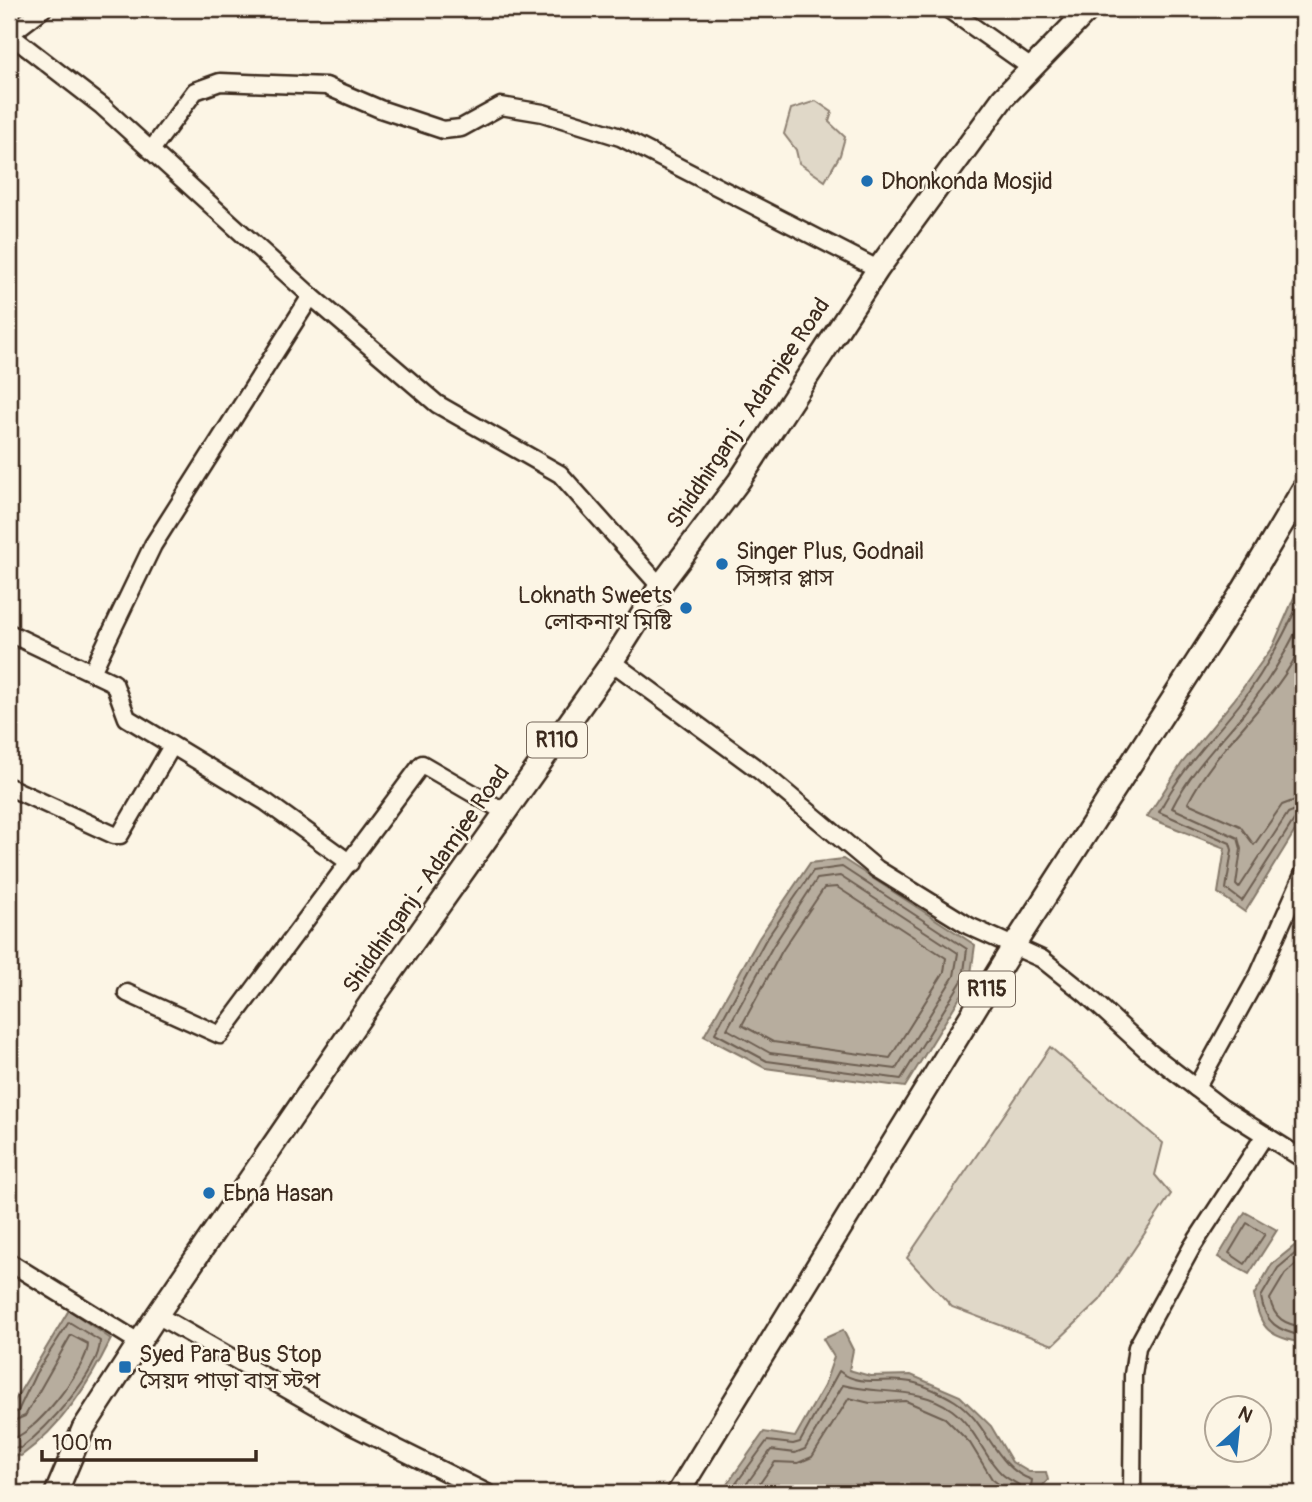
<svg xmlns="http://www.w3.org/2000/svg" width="1312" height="1502" font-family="Pangolin,'Noto Sans Bengali',sans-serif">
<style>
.green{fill:#e0d8c8;stroke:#8e8173;stroke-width:2}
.water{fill:#b7ad9e;stroke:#85796b;stroke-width:2}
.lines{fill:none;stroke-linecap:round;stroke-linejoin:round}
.shore{stroke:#6d5e51;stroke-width:2}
.minor-casing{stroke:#3b2a1e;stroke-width:21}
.major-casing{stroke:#3b2a1e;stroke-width:26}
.minor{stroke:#fcf5e5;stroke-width:16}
.major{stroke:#fcf5e5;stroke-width:21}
.poi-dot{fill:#1f6fb2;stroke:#fcf5e5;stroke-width:2.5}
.labels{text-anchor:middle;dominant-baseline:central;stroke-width:5;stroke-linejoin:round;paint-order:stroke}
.shield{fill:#fcf5e5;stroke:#75675a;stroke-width:2}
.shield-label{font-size:21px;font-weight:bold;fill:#3b2a1e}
.poi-label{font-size:23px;fill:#3b2a1e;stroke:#fcf5e5;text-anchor:start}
.street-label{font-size:23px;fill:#3b2a1e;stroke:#fcf5e5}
</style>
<rect width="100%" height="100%" fill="#fcf5e5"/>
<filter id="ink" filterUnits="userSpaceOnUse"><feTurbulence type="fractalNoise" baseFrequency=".0143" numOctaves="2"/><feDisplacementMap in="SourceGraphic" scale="14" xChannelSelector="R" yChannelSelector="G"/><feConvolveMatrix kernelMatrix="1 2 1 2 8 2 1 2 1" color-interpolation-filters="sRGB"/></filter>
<g filter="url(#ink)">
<g class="green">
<polygon points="816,101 832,112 829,122 845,137 840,155 825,181 799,163 796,150 784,134 791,109"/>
<polygon points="1050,1047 1163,1143 1155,1175 1171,1194 1100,1300 1053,1345 952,1307 907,1258"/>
</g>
<g class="water">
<polygon points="1303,577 1303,818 1245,912 1218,893 1225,848 1147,817 1182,763 1234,700 1273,646"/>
<polygon points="843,859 975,945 970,981 905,1087 765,1068 704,1036 759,938 810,863"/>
<polygon points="1245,1212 1277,1230 1249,1274 1218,1257"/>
<path d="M1303,1239v104c-34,-6 -43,-14 -49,-48l18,-31z"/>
<path d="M69,1310l42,29c-22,45 -49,87 -90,117l-12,-2v-39l6,-15z"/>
<polygon points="843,1330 853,1350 849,1370 870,1376 911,1375 960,1396 991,1426 1012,1462 1029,1472 1046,1472 1048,1480 1036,1493 721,1493 764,1432 795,1437 824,1386 834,1357 823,1339"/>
</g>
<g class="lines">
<g class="shore">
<path d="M1303,594c-18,40 -37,76 -64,111 -28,35 -60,67 -80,107l71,31 2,7 -6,39 16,12 52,-81 9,-4"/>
<path d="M1303,616c-15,35 -35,66 -59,97 -25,30 -54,59 -72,95l66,30 3,11 -5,36 3,3 49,-75 15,-6"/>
<path d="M1303,642c-27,61 -86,102 -115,161l52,23 14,19 28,-40 21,-8"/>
<polygon points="842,867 967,949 963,979 901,1079 767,1061 715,1033 765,941 813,871"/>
<polygon points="840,876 958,953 954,976 896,1069 770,1053 727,1029 773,946 817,879"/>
<polygon points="837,887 946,958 944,972 890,1058 773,1042 742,1025 782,951 824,888"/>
<polygon points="1247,1223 1265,1234 1245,1264 1229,1253"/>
<path d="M1303,1247l-25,21 -17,29c4,26 17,34 42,39"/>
<path d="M1303,1258l-18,16 -15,25c4,20 15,25 33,28"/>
<path d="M9,1415l9,-4 18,-38 33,-51 31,19c-1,32 -54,88 -79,107l-12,-1"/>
<path d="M9,1423l16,-7 46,-81 17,9c1,21 -57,96 -79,95"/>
<path d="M729,1493l38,-52 26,3 7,-2 39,-71c23,18 46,5 72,11 13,3 33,12 44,19 33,21 40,67 77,79l-2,13"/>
<path d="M740,1493l31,-43 24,3 10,-4 38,-64c37,10 77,1 109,25 25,19 32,48 50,64 5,5 13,8 18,12l1,7"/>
<polyline points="753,1493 775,1462 798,1463 812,1457 849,1398 870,1403 906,1401 945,1418 970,1443 992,1479 1010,1493"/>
</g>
<defs>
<g id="minor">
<polyline points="948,9 1030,67"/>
<polyline points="9,34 102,106 311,296 437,404 560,474 660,586"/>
<polyline points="9,35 43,9"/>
<polyline points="152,149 195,91 220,82 326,86 380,109 443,130 461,128 501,106 543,113 620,137 878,269"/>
<polyline points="9,633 114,683 127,718 266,802 350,863"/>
<polyline points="612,662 760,771 877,869 969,926 1042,959 1087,995 1148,1051 1222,1108 1303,1159"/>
<polyline points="93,670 153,545 311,296"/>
<polyline points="9,787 114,835 120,835 172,746"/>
<polyline points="127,993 220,1035 422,764 505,812"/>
<polyline points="1196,1088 1259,974 1303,875"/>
<polyline points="9,1262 140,1343"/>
<polyline points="157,1315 346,1423 487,1493"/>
<polyline points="1132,1493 1133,1375 1137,1347 1192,1247 1265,1135"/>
</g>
<g id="major">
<polyline points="56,1493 83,1429 157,1315 375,996 612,662 660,586 739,481 878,269 1003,98 1089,9"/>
<polyline points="678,1493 1013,947 1243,590 1303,489"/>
</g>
</defs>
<use href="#minor" class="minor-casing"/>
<use href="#major" class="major-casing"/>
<use href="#minor" class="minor"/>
<use href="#major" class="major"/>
</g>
</g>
<g class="poi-dot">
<circle cx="867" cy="181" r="7"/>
<circle cx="722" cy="564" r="7"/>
<circle cx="686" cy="608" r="7"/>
<circle cx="209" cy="1193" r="7"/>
<rect x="118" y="1360" width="14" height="14" rx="3.5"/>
</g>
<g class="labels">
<g class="shield">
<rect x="527" y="722.5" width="60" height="35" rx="5"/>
<rect x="959" y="971.5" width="56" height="35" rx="5"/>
</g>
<g class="shield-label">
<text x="557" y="740">R110</text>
<text x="987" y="989">R115</text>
</g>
<g class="poi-label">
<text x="881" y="181">Dhonkonda Mosjid</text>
<text x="736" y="551">Singer Plus, Godnail<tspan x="736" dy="26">সিঙ্গার প্লাস</tspan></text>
<text x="672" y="595" text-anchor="end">Loknath Sweets<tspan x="672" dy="26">লোকনাথ মিষ্টি</tspan></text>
<text x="223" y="1193">Ebna Hasan</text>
<text x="139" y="1354">Syed Para Bus Stop<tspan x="139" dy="26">সৈয়দ পাড়া বাস স্টপ</tspan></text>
</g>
<g class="street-label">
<text transform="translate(748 413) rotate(-56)">Shiddhirganj - Adamjee Road</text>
<text transform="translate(426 879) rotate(-55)">Shiddhirganj - Adamjee Road</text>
</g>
</g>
<rect width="1312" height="1502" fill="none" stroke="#fcf5e5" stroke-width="35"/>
<rect x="18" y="18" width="1277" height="1467" fill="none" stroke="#3b2a1e" stroke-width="2.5" filter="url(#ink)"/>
<g transform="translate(1238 1429) rotate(27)"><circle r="33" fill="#fcf5e5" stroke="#afa495" stroke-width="2"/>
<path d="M0-5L12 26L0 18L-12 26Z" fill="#1f6fb2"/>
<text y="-10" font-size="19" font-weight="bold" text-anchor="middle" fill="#3b2a1e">N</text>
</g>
<path d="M42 1450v10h214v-10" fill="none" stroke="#3b2a1e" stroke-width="3.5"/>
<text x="52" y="1450" font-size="21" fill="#3b2a1e" stroke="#fcf5e5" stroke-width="5" paint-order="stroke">100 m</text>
</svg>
